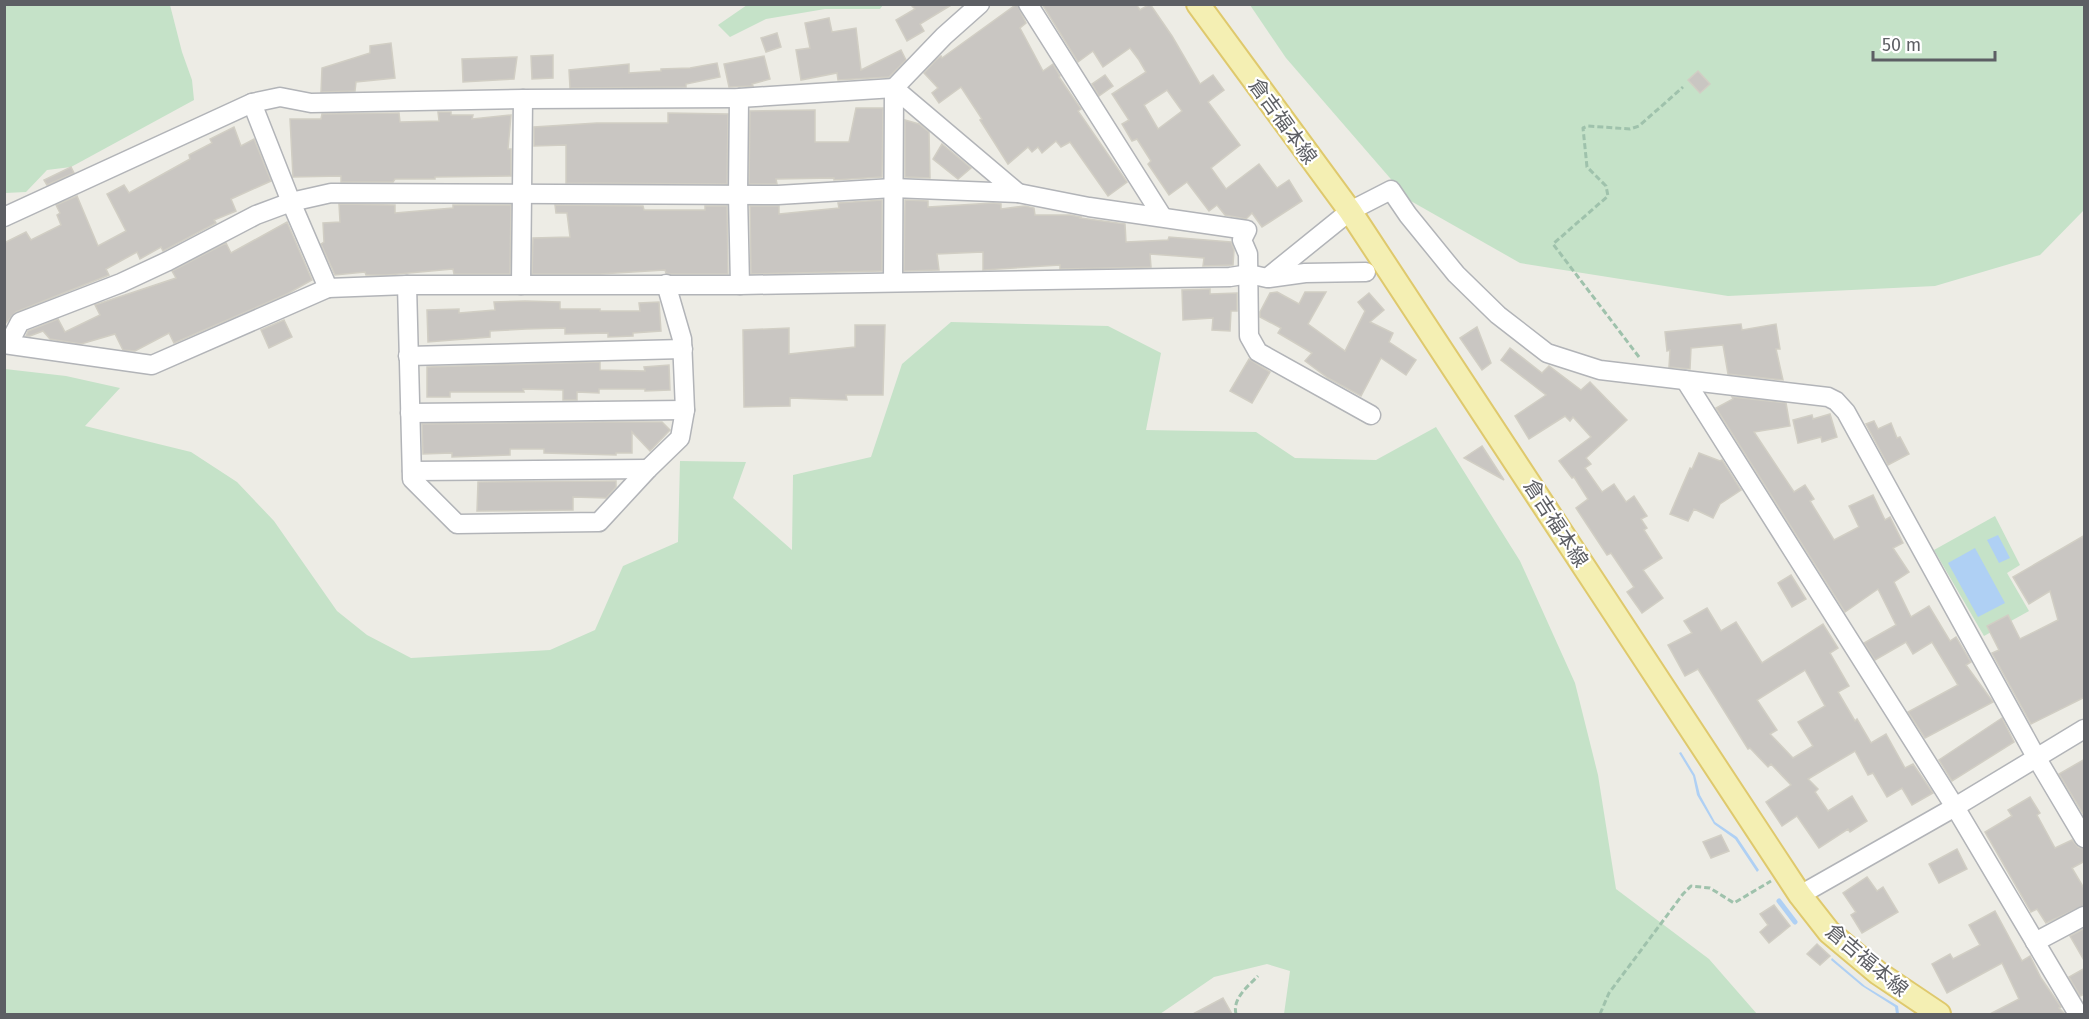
<svg xmlns="http://www.w3.org/2000/svg" width="2089" height="1019" font-family="'Fira Sans','Noto Sans JP',sans-serif">
<style>
.green{fill:#c5e2c8}
.water{fill:#afd0f4}
.lines{fill:none;stroke-linecap:round;stroke-linejoin:round}
.stream{stroke:#afd0f4;stroke-width:5}
.building{fill:#c9c6c2;stroke:#d1cec4;stroke-width:1.5;fill-rule:evenodd}
.minor-casing{stroke:#b2b4b8;stroke-width:21}
.major-casing{stroke:#dfc96d;stroke-width:26}
.path{stroke:#9fc2ac;stroke-width:3;stroke-dasharray:6 3;stroke-linecap:butt}
.minor{stroke:#fff;stroke-width:18}
.major{stroke:#f4efb3;stroke-width:22}
.labels{text-anchor:middle;dominant-baseline:central;stroke-width:4.5;stroke-linejoin:round;paint-order:stroke}
.street-label{font-size:20px;fill:#5d5f64;stroke:#fff}
</style>
<rect width="100%" height="100%" fill="#edece5"/>
<g class="green">
<polygon points="5,4 170,5 182,52 192,80 194,100 71,167 47,170 26,192 5,193"/>
<polygon points="747,5 747,4 883,5 880,9 825,9 766,19 730,37 718,25"/>
<polygon points="1250,5 2084,5 2084,210 2040,255 1935,286 1728,296 1520,263 1409,200 1286,58"/>
<polygon points="951,322 1108,326 1161,353 1146,430 1256,432 1295,458 1376,460 1436,427 1520,561 1575,683 1598,775 1616,889 1709,959 1757,1014 1284,1014 1290,971 1267,964 1214,977 1160,1014 5,1014 5,369 66,376 120,388 85,426 191,452 237,482 274,521 337,611 367,635 411,658 550,650 595,630 623,566 678,542 680,461 746,462 733,498 792,550 793,475 871,457 902,364"/>
<polygon points="1995,516 2020,565 2007,573 2029,611 1984,636 1934,550"/>
</g>
<g class="water">
<polygon points="1998,535 2010,558 1999,563 1987,540"/>
<polygon points="1975,548 2005,603 1978,617 1948,563"/>
<polygon points="1681,752 1695,775 1700,795 1715,822 1737,837 1759,870 1757,872 1735,839 1714,824 1697,795 1693,776 1679,753"/>
<polygon points="1832,958 1865,986 1898,1006 1899,1014 1896,1014 1895,1007 1862,986 1831,960"/>
</g>
<g class="lines">
<polyline class="stream" points="1779,901 1795,922"/>
</g>
<g class="building">
<polygon points="910,4 953,4 920,24 924,31 907,41 896,20 915,9"/>
<polygon points="1017,4 1026,23 1020,28 1043,71 1053,64 1060,76 1059,77 1081,109 1078,111 1127,182 1108,196 1070,142 1061,147 1056,141 1042,153 1038,147 1032,152 1028,147 1008,164 980,120 982,119 961,87 939,103 932,93 938,88 924,73 936,60 941,56 942,58"/>
<path d="M1042,4h94l4,6 10,-6 22,32 28,48 13,-9 11,15 -16,12 32,43 -29,23 15,21 33,-25 18,24 12,-8 13,21 -40,26 -10,-14 -6,6 -21,-4 -8,-10 -8,6 -22,-29 -18,13 -21,-31 3,-3 -14,-22 -5,2 -10,-17 7,-4 -17,-26 34,-22 -7,-12 -9,-12 -27,19 -10,-16 -15,11zM1167,90l15,21 -24,18 -14,-24z"/>
<polygon points="829,18 832,32 856,28 861,70 901,50 906,60 889,77 838,80 837,73 801,80 796,50 810,48 805,23"/>
<polygon points="777,33 781,47 766,52 761,38"/>
<polygon points="391,43 395,78 356,82 355,91 321,92 322,68 370,53 370,46"/>
<polygon points="553,55 553,78 532,79 531,56"/>
<polygon points="764,56 770,79 752,84 753,86 729,87 724,64"/>
<polygon points="517,57 514,79 463,82 462,59"/>
<polygon points="717,63 720,77 686,84 686,87 570,88 569,70 629,64 629,73 661,71 661,69 690,68"/>
<polygon points="1698,71 1710,84 1700,93 1688,80"/>
<polygon points="1105,75 1113,86 1099,96 1092,84"/>
<polygon points="856,108 883,108 882,177 834,180 834,178 776,179 777,184 749,184 750,111 815,110 815,142 849,142"/>
<polygon points="438,112 451,112 451,115 473,115 472,119 511,115 508,149 511,149 511,176 435,177 435,179 395,179 393,182 341,182 341,176 293,177 290,119 321,119 322,114 399,113 400,122 439,121"/>
<polygon points="668,113 728,114 727,184 566,183 566,145 534,146 534,127 597,123 668,123"/>
<polygon points="905,120 919,124 929,132 930,178 905,177"/>
<polygon points="234,127 241,146 254,139 271,181 231,199 236,211 214,220 216,223 163,251 161,247 140,259 137,252 106,269 109,275 16,312 4,325 4,243 26,232 31,240 61,225 57,215 60,213 56,205 77,196 98,246 126,231 107,194 124,185 129,193 190,159 189,155 212,143 210,139"/>
<polygon points="942,144 971,168 958,179 933,159"/>
<polygon points="71,167 74,173 47,185 44,180"/>
<polygon points="882,200 882,271 751,274 750,206 779,206 779,214 839,208 838,203"/>
<polygon points="905,200 928,201 928,207 993,203 1001,204 1001,209 1025,206 1034,208 1035,215 1070,215 1081,217 1080,218 1125,224 1126,242 1168,240 1169,237 1231,242 1234,250 1233,265 1203,266 1204,258 1150,254 1151,267 1060,269 1060,265 983,270 983,252 937,254 939,270 904,271"/>
<polygon points="339,204 395,205 395,213 453,208 453,205 511,205 510,274 454,274 453,269 387,275 366,275 365,272 335,275 321,244 324,242 323,223 340,222"/>
<polygon points="555,205 643,206 644,210 705,210 705,206 727,206 728,274 670,274 666,273 665,270 600,274 532,274 533,238 570,237 567,213 556,213"/>
<polygon points="287,222 312,280 287,294 174,343 169,333 135,351 123,350 115,334 81,344 50,339 43,331 30,336 26,336 28,331 58,319 65,332 100,315 95,305 176,278 172,271 226,243 231,253"/>
<polygon points="1210,289 1210,294 1237,293 1237,311 1231,311 1230,331 1212,330 1213,318 1183,320 1182,290"/>
<polygon points="1277,292 1299,304 1305,292 1326,292 1308,324 1345,351 1365,311 1358,302 1369,293 1384,310 1370,322 1393,333 1389,342 1416,360 1406,375 1381,358 1361,396 1328,378 1305,361 1312,353 1278,333 1281,328 1260,317 1260,312 1270,293"/>
<polygon points="525,301 560,302 560,309 600,309 600,311 640,311 639,303 659,302 661,331 633,333 633,336 608,337 608,333 565,334 565,328 526,329 490,331 490,337 428,342 427,310 459,309 459,313 495,310 494,302"/>
<polygon points="284,320 292,337 269,348 261,330"/>
<polygon points="1741,324 1742,330 1776,324 1780,349 1776,349 1783,380 1728,374 1723,345 1691,348 1690,369 1669,367 1670,350 1667,351 1665,332"/>
<polygon points="855,325 885,325 883,395 846,395 847,400 790,398 790,406 744,407 743,330 789,328 789,354 855,347"/>
<polygon points="1477,327 1491,363 1482,370 1460,338"/>
<polygon points="1510,348 1542,373 1549,366 1581,390 1590,382 1627,420 1586,458 1591,464 1585,468 1602,492 1614,484 1626,502 1634,496 1647,516 1641,519 1647,528 1644,530 1662,558 1643,570 1663,598 1642,613 1627,592 1634,587 1611,553 1607,555 1576,508 1588,499 1574,477 1572,478 1559,461 1591,437 1573,417 1570,421 1565,416 1529,439 1515,416 1546,395 1501,360"/>
<polygon points="1249,359 1270,372 1252,403 1230,391"/>
<polygon points="600,362 600,370 645,371 644,367 669,365 670,390 645,391 645,389 599,389 599,393 577,392 577,400 563,400 563,390 523,389 524,392 450,392 450,397 427,397 427,367"/>
<polygon points="1732,397 1786,403 1790,426 1754,432 1794,492 1805,485 1814,499 1810,501 1834,540 1859,527 1849,506 1873,495 1885,520 1890,517 1903,543 1893,548 1909,572 1894,582 1911,617 1929,606 1950,641 1956,637 1971,662 1966,665 1993,702 1925,738 1908,712 1958,685 1932,642 1913,654 1906,642 1875,660 1864,643 1896,625 1878,589 1845,612 1716,408 1733,399"/>
<polygon points="1830,414 1837,437 1822,442 1821,437 1798,443 1793,420 1812,415 1813,419"/>
<polygon points="1874,421 1878,429 1891,423 1897,438 1900,437 1909,454 1888,465 1866,424"/>
<polygon points="604,422 662,422 670,430 650,451 632,432 632,453 616,453 616,455 544,453 544,449 510,449 510,455 452,457 452,453 423,454 422,424"/>
<polygon points="1482,446 1504,480 1464,458"/>
<polygon points="1699,453 1720,461 1722,460 1741,490 1720,504 1713,518 1694,509 1688,521 1670,514 1690,468 1692,469"/>
<polygon points="616,481 616,487 606,498 573,497 573,510 477,511 478,482"/>
<polygon points="2085,535 2085,697 2031,724 1992,653 1999,650 1987,626 2008,615 2020,639 2058,620 2050,591 2029,604 2013,577"/>
<polygon points="1791,575 1806,599 1792,607 1778,583"/>
<path d="M1707,608l14,23 15,-9 26,41 61,-39 15,24 -8,5 19,33 -11,6 17,29 2,-2 14,24 15,-9 19,34 8,-4 20,29 -21,12 -10,-17 -15,9 -14,-24 -5,2 -13,-24 -47,28 10,10 -3,3 13,19 24,-15 15,25 -17,11 -2,-3 -29,19 -22,-32 -15,10 -16,-24 25,-17 -20,-21 -3,3 -18,-19 -2,1 -50,-80 -13,7 -17,-31 24,-12 -8,-12zM1805,670l20,36 -27,16 15,24 -20,12 -23,-24 7,-4 -20,-30z"/>
<polygon points="2002,718 2014,742 1952,781 1939,760"/>
<polygon points="2085,759 2085,817 2059,774"/>
<polygon points="2030,797 2040,813 2037,815 2055,848 2072,840 2078,847 2085,849 2085,861 2072,868 2085,890 2085,905 2046,923 2037,909 2031,912 1985,832 2012,816 2008,810"/>
<polygon points="1721,835 1729,851 1711,858 1703,842"/>
<polygon points="1957,849 1967,869 1939,883 1929,864"/>
<polygon points="1867,877 1877,891 1883,887 1898,912 1862,933 1851,915 1856,912 1843,893"/>
<polygon points="1774,905 1790,926 1769,943 1760,932 1768,925 1760,914"/>
<polygon points="1995,911 2022,961 2030,956 2041,978 2061,1007 2059,1008 2065,1014 1990,1014 2019,999 2002,963 1947,993 1932,964 1950,954 1953,959 1980,945 1969,925"/>
<polygon points="2085,928 2085,962 2070,936"/>
<polygon points="1817,944 1830,956 1820,965 1807,954"/>
<polygon points="2085,968 2085,994 2080,996 2069,977"/>
<polygon points="1223,998 1232,1014 1193,1014"/>
</g>
<g class="lines">
<defs>
<g id="minor">
<polyline points="1028,4 1162,216"/>
<polyline points="739,98 738,195 740,285"/>
<polyline points="252,103 291,202 328,288"/>
<polyline points="4,217 252,103 280,97 311,103 523,99 739,98 894,88 1018,193"/>
<polyline points="1269,278 1305,273 1366,272"/>
<polyline points="893,282 894,88 944,36 980,4"/>
<polyline points="407,285 412,479 457,524 599,522 648,469 680,438 685,410 682,339 666,284"/>
<polyline points="521,285 523,99"/>
<polyline points="9,343 20,322 121,283 168,261 256,215 291,202 331,193 778,195 893,188 1018,193 1089,207 1247,230 1242,240 1248,254 1249,336 1258,352 1371,415"/>
<polyline points="4,344 152,365 328,288 407,285 740,285 1230,277 1249,274 1267,278 1350,211 1391,190 1408,215 1456,274 1498,315 1547,353 1600,370 1828,397 1836,401 1846,412 2036,757 2084,838"/>
<polyline points="408,356 683,349"/>
<polyline points="1685,380 1955,807 2078,1014"/>
<polyline points="410,413 685,410"/>
<polyline points="412,471 648,469"/>
<polyline points="1800,895 1955,807 2084,729"/>
<polyline points="2035,942 2084,916"/>
</g>
<polyline id="major" points="1198,4 1350,211 1800,895 1829,932 1878,973 1939,1014"/>
</defs>
<use href="#minor" class="minor-casing"/>
<use href="#major" class="major-casing"/>
<g class="path">
<polyline points="1639,357 1553,244 1608,196 1606,186 1587,167 1583,128 1588,126 1630,129 1639,126 1683,87"/>
<path d="M1236,1014c-4,-15 12,-28 22,-38"/>
<polyline points="1600,1014 1609,993 1683,894 1691,886 1710,888 1734,903 1771,881"/>
</g>
<use href="#minor" class="minor"/>
<use href="#major" class="major"/>
</g>
<g class="labels">
<g class="street-label">
<text transform="translate(1283 121) rotate(54)">倉吉福本線</text>
<text transform="translate(1556 523) rotate(57)">倉吉福本線</text>
<text transform="translate(1867 960) rotate(40)">倉吉福本線</text>
</g>
</g>
<rect width="2089" height="1019" fill="none" stroke="#5d5f64" stroke-width="12"/>
<path d="M1873 51v9h122v-9" fill="none" stroke="#5d5f64" stroke-width="3"/>
<text x="1882" y="51" font-size="18" fill="#5d5f64" stroke="#ffffff" stroke-width="4.5" paint-order="stroke">50 m</text>
</svg>
